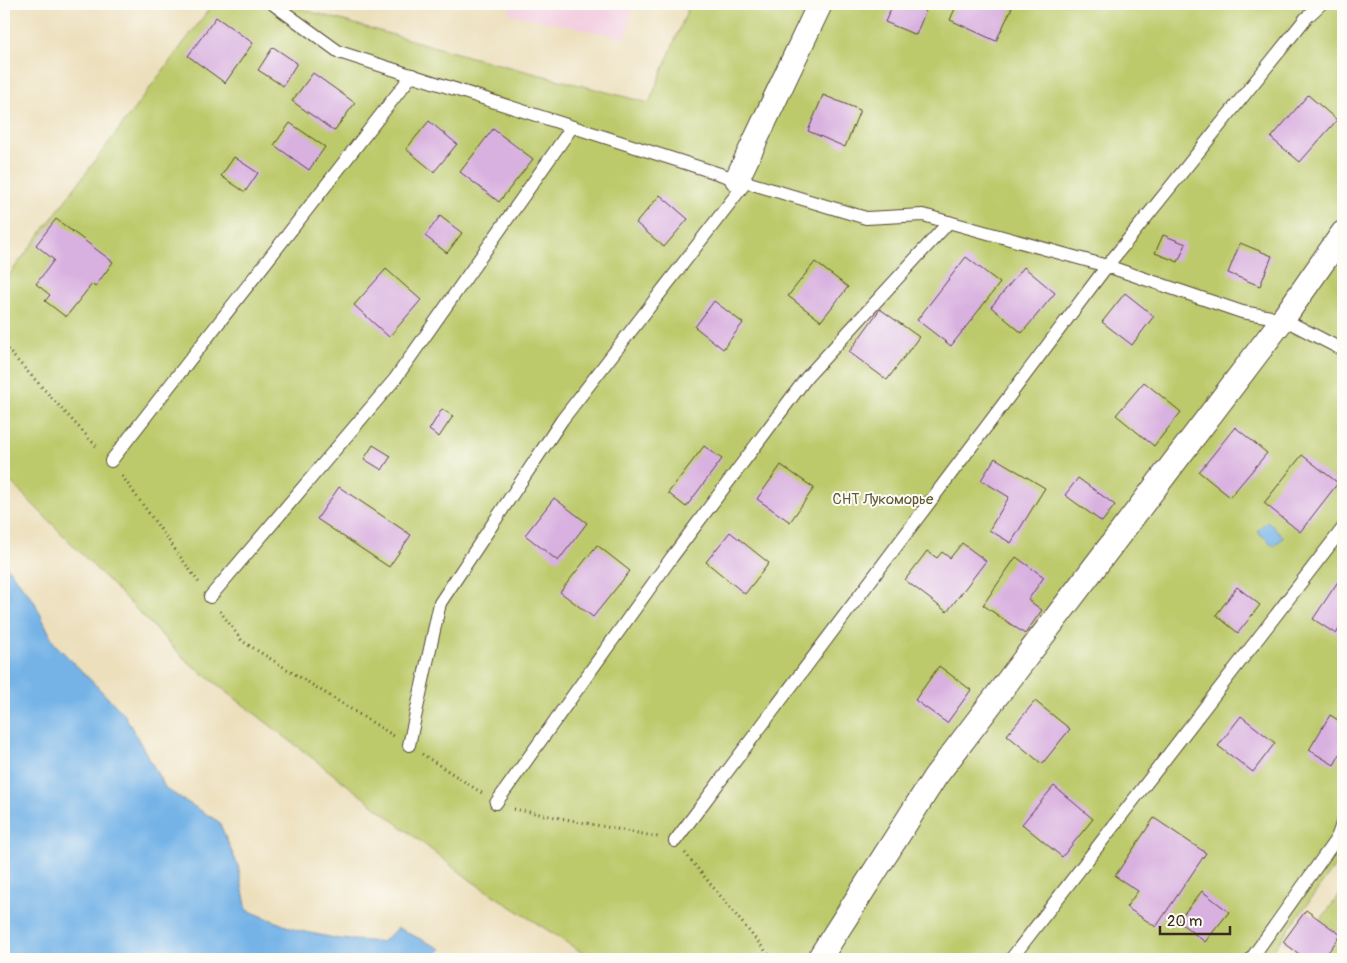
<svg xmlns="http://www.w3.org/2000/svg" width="1347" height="963" font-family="Pangolin,sans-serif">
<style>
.built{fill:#f3cfe0}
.green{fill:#bdca6c;stroke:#7c7a45}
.water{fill:#74b3e7;stroke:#586e82}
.building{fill:#d9b1e0}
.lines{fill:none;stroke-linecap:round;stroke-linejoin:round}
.service-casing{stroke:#564536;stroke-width:14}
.minor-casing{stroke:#564536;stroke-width:26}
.path{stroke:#564536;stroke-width:3;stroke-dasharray:1 4;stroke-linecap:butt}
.service{stroke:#fff;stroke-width:12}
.minor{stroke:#fff;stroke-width:24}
.labels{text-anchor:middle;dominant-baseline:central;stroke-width:4;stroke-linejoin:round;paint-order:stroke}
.park-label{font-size:15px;fill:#625a35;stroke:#fdfcf7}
</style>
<rect width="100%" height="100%" fill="#fdfcf7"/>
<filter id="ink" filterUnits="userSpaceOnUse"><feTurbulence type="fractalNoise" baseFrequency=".02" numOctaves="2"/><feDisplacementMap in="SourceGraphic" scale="10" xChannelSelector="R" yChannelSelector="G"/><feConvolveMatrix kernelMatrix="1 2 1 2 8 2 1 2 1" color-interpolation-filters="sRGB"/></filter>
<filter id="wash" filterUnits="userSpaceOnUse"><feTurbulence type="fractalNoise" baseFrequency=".0096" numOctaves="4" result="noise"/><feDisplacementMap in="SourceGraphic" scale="20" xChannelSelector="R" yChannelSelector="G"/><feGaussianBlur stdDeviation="1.12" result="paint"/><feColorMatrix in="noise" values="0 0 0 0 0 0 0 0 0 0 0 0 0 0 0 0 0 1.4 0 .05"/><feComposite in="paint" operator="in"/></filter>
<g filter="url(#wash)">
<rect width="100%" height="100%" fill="#ecdfbc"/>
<polygon class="built" points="511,4 633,4 626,38 509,14"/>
<g class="green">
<polygon points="213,4 284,4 471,57 649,103 690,4 1343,4 1343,855 1267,959 592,959 473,882 188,662 4,475 4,282"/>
<polygon points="1343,890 1343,959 1291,959"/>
</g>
<g class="water">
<polygon points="1267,521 1284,537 1274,546 1257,531"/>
<polygon points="4,563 34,601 54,643 124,714 166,789 219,822 238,866 247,910 296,930 339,939 382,942 398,928 441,949 434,959 4,959"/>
</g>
<g id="blocks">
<g class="building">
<polygon points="893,4 910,4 926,10 916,35 885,22"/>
<polygon points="957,4 1003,4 1012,8 996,41 950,20"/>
<polygon points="216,17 253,43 225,83 188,56"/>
<polygon points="273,47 297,63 283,86 258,70"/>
<polygon points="313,73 355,103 334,131 292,101"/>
<polygon points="823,95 860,110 845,147 808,131"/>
<polygon points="1308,95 1337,120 1300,162 1271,138"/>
<polygon points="429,121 457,144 434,172 406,149"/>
<polygon points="290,123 325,147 309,170 274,145"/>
<polygon points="493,129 533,159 499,202 460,172"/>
<polygon points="234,157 258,173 245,192 221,176"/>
<polygon points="660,195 688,219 664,247 636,223"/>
<polygon points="440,216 462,233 447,253 425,236"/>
<polygon points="56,219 113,262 95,287 92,284 66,317 45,301 50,295 36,284 54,260 36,245"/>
<polygon points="1163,235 1186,244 1178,262 1155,253"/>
<polygon points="1240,243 1272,256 1260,286 1228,273"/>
<polygon points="966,257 1000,283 951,346 917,320"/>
<polygon points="815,262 848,287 821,321 788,296"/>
<polygon points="1024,267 1055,293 1022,333 991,307"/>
<polygon points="386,269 421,300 389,337 354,305"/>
<polygon points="1125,293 1154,316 1132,345 1102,322"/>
<polygon points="714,301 743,323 723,349 695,327"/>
<polygon points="880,309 919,337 887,380 849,352"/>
<polygon points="1144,382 1181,412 1154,446 1116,415"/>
<polygon points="442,409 453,416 439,437 429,430"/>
<polygon points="1235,427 1267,453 1230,497 1199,472"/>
<polygon points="373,445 391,456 382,470 364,459"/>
<polygon points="704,446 722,459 686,507 668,493"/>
<polygon points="1302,455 1338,483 1300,532 1264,503"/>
<polygon points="995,458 1045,488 1011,543 989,530 1009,497 981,480"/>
<polygon points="781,465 814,488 790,522 757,499"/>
<polygon points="1078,478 1115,505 1102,522 1065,495"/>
<polygon points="339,487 411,535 389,567 317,519"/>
<polygon points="554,498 587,523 558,561 525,535"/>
<polygon points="730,532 769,563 745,594 706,562"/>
<polygon points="962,543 986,561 947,612 905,580 927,551 937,558 942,552 950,558"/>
<polygon points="597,545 630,571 593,617 560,592"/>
<polygon points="1016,557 1044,577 1028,600 1042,610 1025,634 983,605"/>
<polygon points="1343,574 1343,622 1336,634 1313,619"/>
<polygon points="1237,587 1260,605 1238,633 1216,615"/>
<polygon points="939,666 971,690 947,723 915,700"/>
<polygon points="1035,701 1070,729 1042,764 1007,735"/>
<polygon points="1330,715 1343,723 1343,749 1334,765 1309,750"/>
<polygon points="1241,716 1275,743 1253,772 1218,746"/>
<polygon points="1054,786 1093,819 1062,857 1022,824"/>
<polygon points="1154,818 1206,853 1156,927 1126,907 1138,891 1115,876"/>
<polygon points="1202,891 1229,912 1205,942 1178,921"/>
<polygon points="1306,910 1341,935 1323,959 1306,959 1283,942"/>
</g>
</g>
</g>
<g filter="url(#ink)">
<use href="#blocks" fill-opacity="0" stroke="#564536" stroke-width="1"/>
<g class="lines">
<defs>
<g id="service">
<polyline points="273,4 339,52 726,176 866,218 923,215 1107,266 1306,18 1321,4"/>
<polyline points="111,461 412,75"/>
<polyline points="210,597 395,379 572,127"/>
<polyline points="409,745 440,603 562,420 746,182"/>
<polyline points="496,803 672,557 807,377 949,222"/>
<polyline points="1343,821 1337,838 1343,851"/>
<polyline points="675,841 1107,266 1242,312 1283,319 1343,350"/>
<polyline points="1011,959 1343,528"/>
<polyline points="1251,959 1337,838"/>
</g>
<g id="minor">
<polyline points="737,179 820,4"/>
<polyline points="819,959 935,777 1283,319 1343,233"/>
</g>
</defs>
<use href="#service" class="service-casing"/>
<use href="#minor" class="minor-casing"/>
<g class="path">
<polyline points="4,346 98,448"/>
<polyline points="122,476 200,584"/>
<polyline points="220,611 242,641 394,736"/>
<polyline points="422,754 482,793"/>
<polyline points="514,809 658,837"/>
<polyline points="685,853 772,959"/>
</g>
<use href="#service" class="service"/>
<use href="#minor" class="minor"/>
</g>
</g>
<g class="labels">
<g class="park-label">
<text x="883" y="499">СНТ Лукоморье</text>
</g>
</g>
<rect width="1347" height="963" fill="none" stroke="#fdfcf7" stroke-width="20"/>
<path d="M1160 926v8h70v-8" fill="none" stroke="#3b2a1e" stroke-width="2.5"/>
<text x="1167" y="926" font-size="15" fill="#3b2a1e" stroke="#fdfcf7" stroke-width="4" paint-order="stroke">20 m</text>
</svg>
